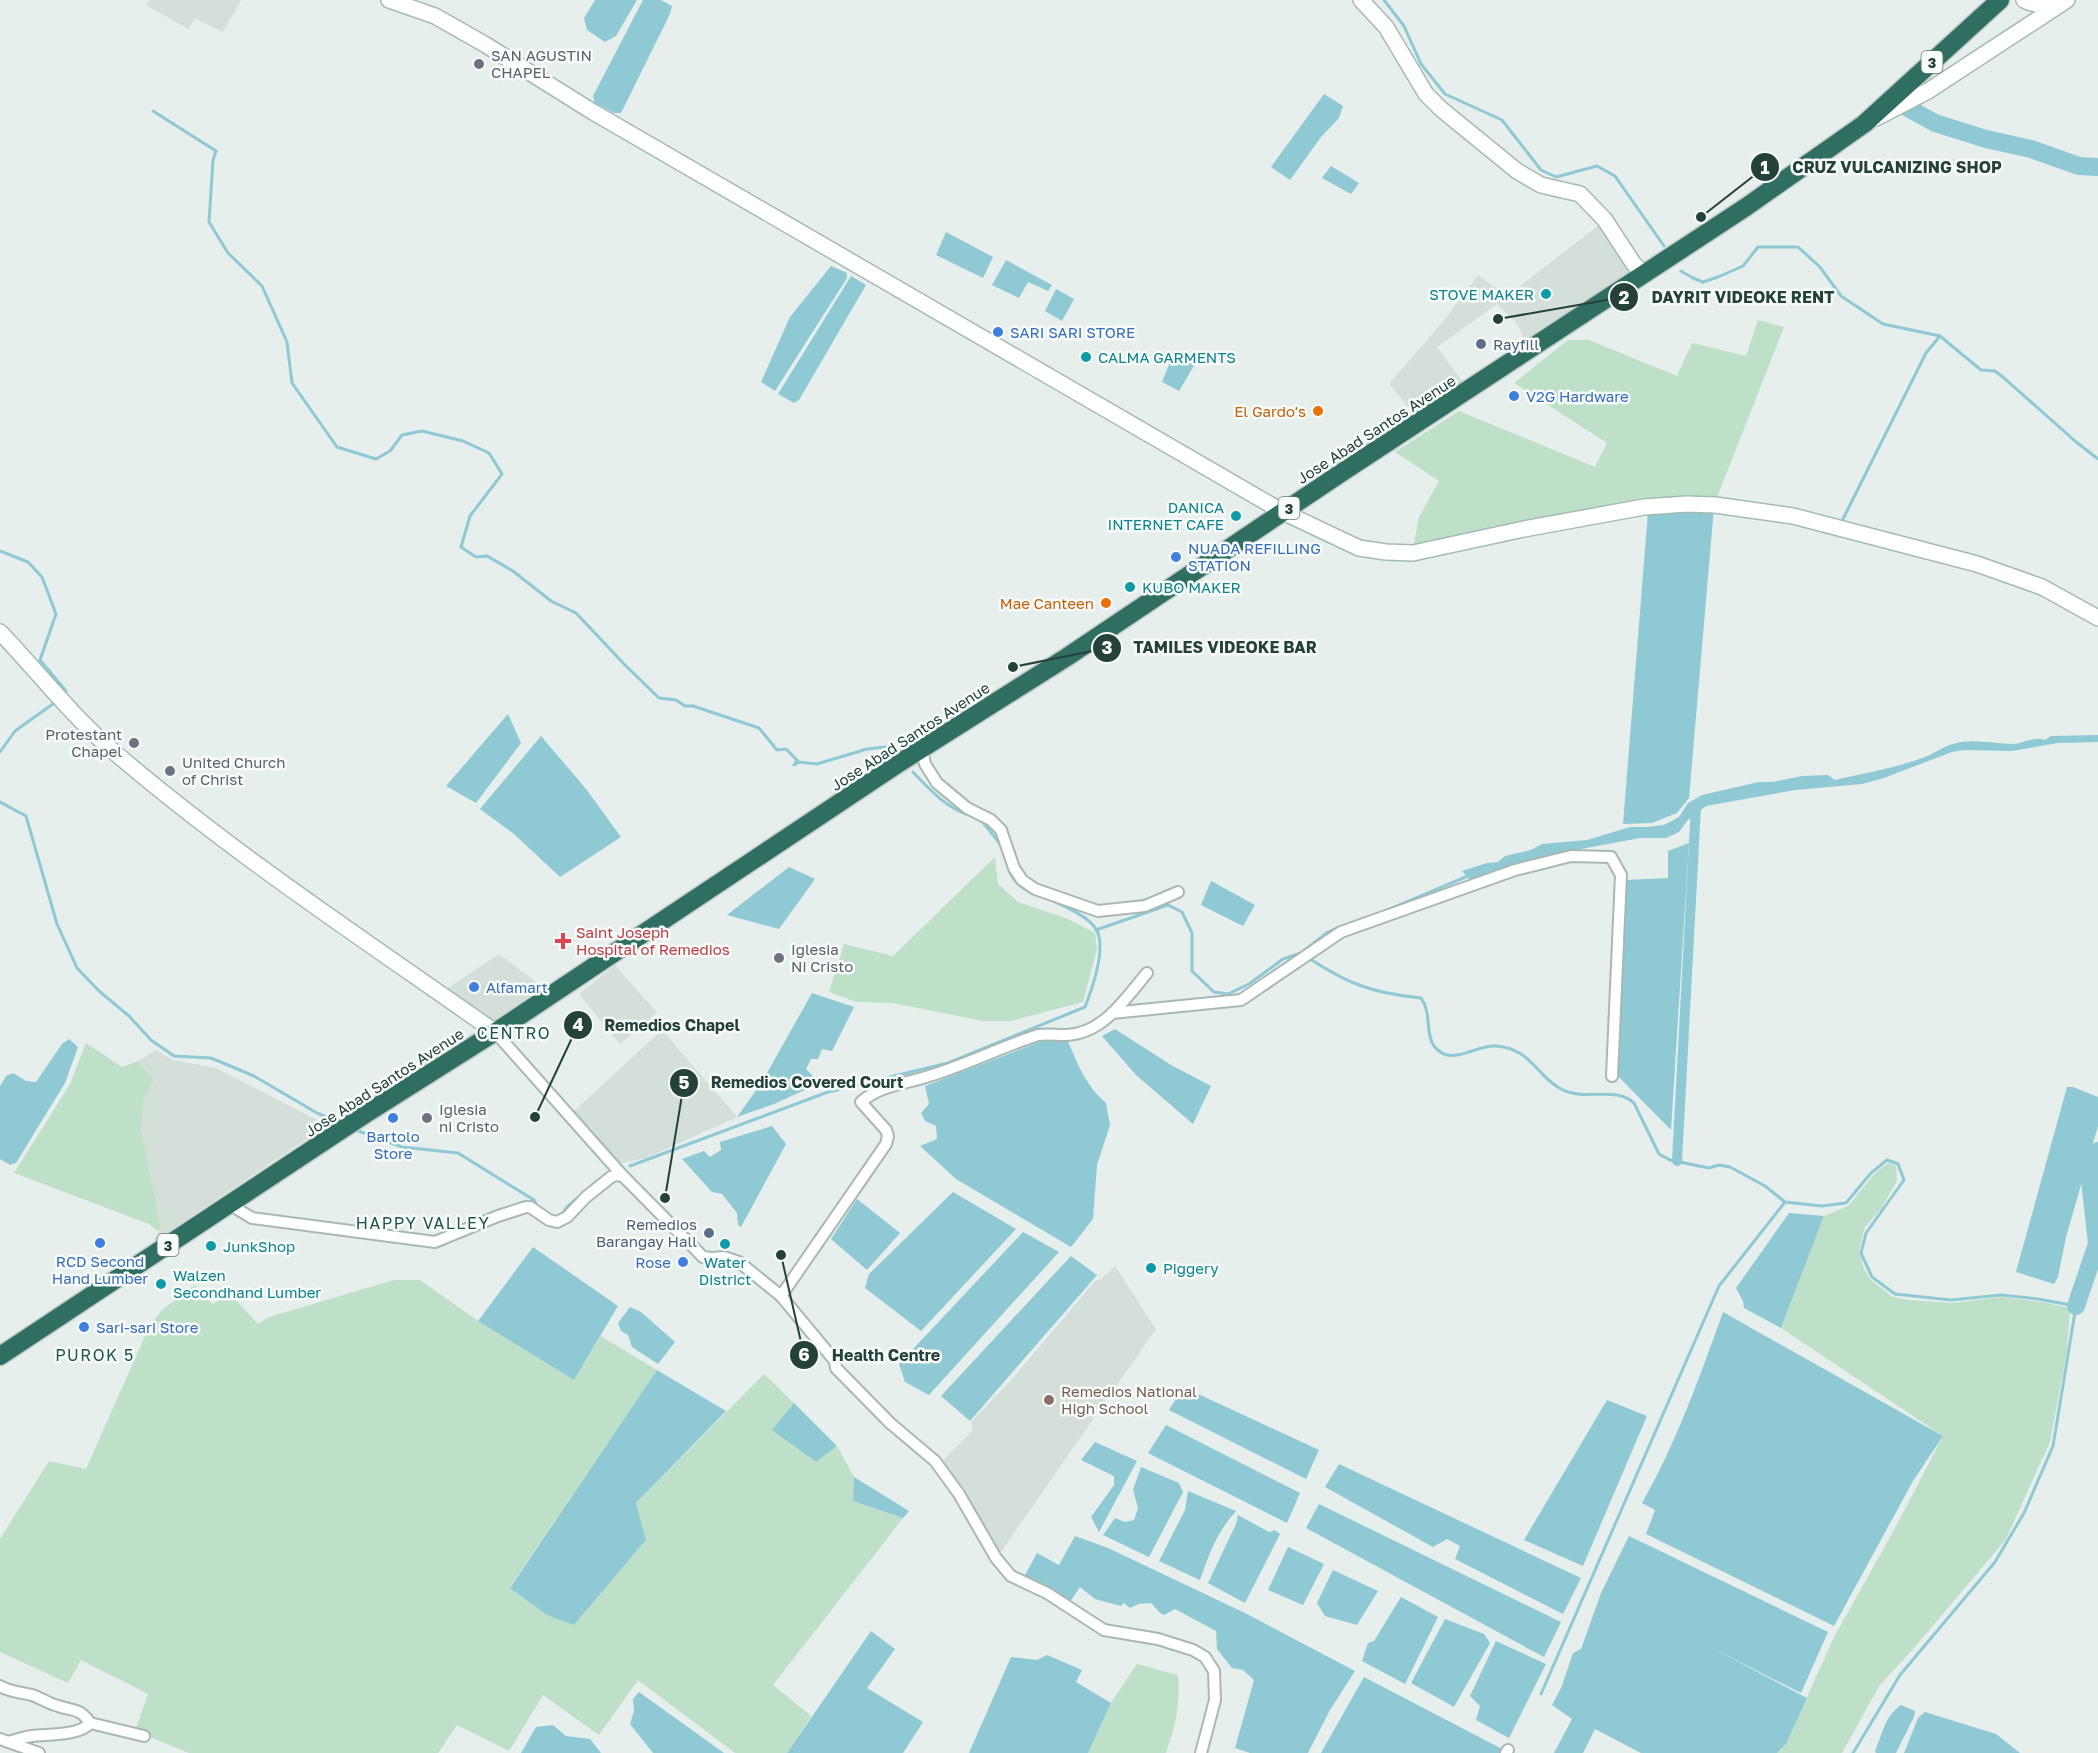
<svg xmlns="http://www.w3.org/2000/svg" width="2098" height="1753" font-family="'Golos Text',sans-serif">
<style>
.built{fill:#d4dfda}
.green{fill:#bfe0c8}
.water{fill:#8ec9d4}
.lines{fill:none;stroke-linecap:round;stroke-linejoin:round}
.stream{stroke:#8ec9d4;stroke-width:3}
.canal{stroke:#8ec9d4;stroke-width:10}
.river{stroke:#8ec9d4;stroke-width:18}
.street-casing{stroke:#a8b8b2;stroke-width:14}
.secondary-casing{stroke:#a4bbb3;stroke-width:18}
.highway-casing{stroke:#c2cac8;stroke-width:21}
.street{stroke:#fff;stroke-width:10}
.secondary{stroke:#fff;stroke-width:15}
.highway{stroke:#2f6f62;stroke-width:18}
.worship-dot{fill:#6b7280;stroke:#f7fbf9;stroke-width:2}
.culture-dot{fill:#0f9aa8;stroke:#f7fbf9;stroke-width:2}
.shop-dot{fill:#3f7fe0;stroke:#f7fbf9;stroke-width:2}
.service-dot{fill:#5c6f8a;stroke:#f7fbf9;stroke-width:2}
.food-dot{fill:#e8710a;stroke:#f7fbf9;stroke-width:2}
.health-dot{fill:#e0444e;stroke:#f7fbf9;stroke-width:2}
.education-dot{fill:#8d6e63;stroke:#f7fbf9;stroke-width:2}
.labels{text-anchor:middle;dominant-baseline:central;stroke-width:5;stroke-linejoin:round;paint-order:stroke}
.shield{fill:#f7fbf9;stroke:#637a73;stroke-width:1.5}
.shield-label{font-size:14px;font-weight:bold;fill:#24423a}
.worship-label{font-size:15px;fill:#5b616d;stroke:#f7fbf9;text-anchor:start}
.culture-label{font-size:15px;fill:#0d838f;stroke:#f7fbf9;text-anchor:start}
.shop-label{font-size:15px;fill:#366cbe;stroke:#f7fbf9;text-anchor:start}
.service-label{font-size:15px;fill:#4e5e75;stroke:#f7fbf9;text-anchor:start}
.food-label{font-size:15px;fill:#c56008;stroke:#f7fbf9;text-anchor:end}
.street-label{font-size:15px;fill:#24423a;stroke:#f7fbf9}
.health-label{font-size:15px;fill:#be3a42;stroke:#f7fbf9;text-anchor:start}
.education-label{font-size:15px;fill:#785e54;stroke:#f7fbf9;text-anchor:start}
.neighbourhood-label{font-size:16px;letter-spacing:1.5px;fill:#1f5548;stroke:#f7fbf9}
.leader{fill:none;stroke:#24423a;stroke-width:2}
.callout-dot{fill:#24423a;stroke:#f7fbf9;stroke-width:2}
.mark-label{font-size:18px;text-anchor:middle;font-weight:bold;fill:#fff}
.callout-label{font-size:16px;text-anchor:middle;font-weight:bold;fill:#24423a;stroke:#f7fbf9;stroke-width:5;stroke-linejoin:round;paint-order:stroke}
</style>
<rect width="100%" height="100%" fill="#e6efeb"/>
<g class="built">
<polygon points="149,0 241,0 223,32 195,18 188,29 146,5"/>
<polygon points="1603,222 1632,272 1525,341 1518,325 1497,304 1437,347 1462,381 1415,415 1389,384 1445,319 1478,275 1507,296"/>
<polygon points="499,954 543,987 488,1025 442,992"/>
<polygon points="615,965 657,1013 620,1044 579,994"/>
<polygon points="662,1030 737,1117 646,1158 616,1164 571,1114"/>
<polygon points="156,1050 173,1060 216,1068 327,1125 153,1242 161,1227 141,1129 144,1098 152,1080 138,1061"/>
<polygon points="1115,1266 1156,1329 998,1556 940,1464 973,1430 971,1422 1013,1378 1095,1281 1101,1279"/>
</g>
<g class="green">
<polygon points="1758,320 1784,327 1716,500 1413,549 1419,517 1439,481 1395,452 1459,411 1595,467 1607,443 1514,383 1568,340 1589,340 1677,376 1692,343 1746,356"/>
<polygon points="995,857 998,884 1018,902 1068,919 1095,933 1097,949 1083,1002 1011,1021 983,1021 892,1003 856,1002 829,992 844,944 893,956"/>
<polygon points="86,1043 122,1067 138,1061 153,1080 144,1098 141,1129 161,1227 158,1231 149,1224 14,1173 70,1084"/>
<polygon points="1888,1163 1896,1166 1897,1181 1881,1209 1865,1227 1859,1250 1864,1269 1871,1280 1893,1297 1909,1300 1953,1303 2001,1297 2042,1302 2070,1308 2067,1351 2050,1442 2006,1539 1915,1647 1879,1686 1842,1753 1777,1753 1786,1744 1834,1637 1894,1530 1943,1436 1781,1328 1824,1216 1848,1206 1875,1173"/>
<polygon points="394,1280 420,1280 478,1321 574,1380 601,1336 657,1370 510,1587 547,1615 575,1624 646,1540 636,1503 764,1374 794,1403 772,1430 816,1462 837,1446 854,1477 853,1501 903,1518 773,1685 811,1716 787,1753 735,1753 638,1680 599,1735 543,1695 509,1751 457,1725 438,1753 189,1753 135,1731 148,1694 81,1660 68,1683 0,1652 0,1539 49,1461 86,1469 150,1325 162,1310 195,1285 212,1304 231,1295 258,1324 269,1317"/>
<path d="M1137,1664l41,11c3,27 -3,53 -12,78h-78l23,-50z"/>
</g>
<g class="water">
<polygon points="595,0 637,0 616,36 605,42 587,30 584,18"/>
<polygon points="643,0 661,0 672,6 670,14 621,113 614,113 595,103 593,96"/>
<polygon points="1324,94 1343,106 1339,118 1321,137 1290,180 1271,167"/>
<polygon points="1331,166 1359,183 1351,194 1322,178"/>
<polygon points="946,232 993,257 983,278 936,255"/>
<polygon points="1006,260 1052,285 1048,291 1028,282 1019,298 992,285"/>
<polygon points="831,266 847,273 847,278 775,391 761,382 790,317"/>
<polygon points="851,276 866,285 799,400 794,403 778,394"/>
<polygon points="1056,289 1074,299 1062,321 1045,311"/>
<polygon points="1177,350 1194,360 1195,364 1179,391 1162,382 1174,352"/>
<polygon points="1714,507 1689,798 1677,813 1652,823 1623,824 1648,512"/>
<polygon points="508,714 521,743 476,803 446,786"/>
<path d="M2098,735v7l-40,1 -46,8 -48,-1 -12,2 -71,27 -19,5 -67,6 -89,16 -19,15 -8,11 -13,6h-26l-75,14 -42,10 -52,19 -9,-10 25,-8 11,-1 7,-6 26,-6 11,-6 45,-4 43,-13h17l17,-2 15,-8 9,-14 14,-8 57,-13h14l29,-6 26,-1 7,5c30,-7 61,-12 90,-23 10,-4 17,-10 28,-13 19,-6 41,0 60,0 11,-1 22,-8 32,-4l6,-4z"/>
<polygon points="541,736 586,789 621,837 560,877 514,834 480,809"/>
<polygon points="1689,843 1671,1130 1615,1073 1625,880 1668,878 1668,851"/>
<polygon points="789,867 815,879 779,929 727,915"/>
<polygon points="1211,881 1255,905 1243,926 1201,905"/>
<polygon points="812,993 854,1007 832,1051 822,1049 818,1059 811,1059 806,1069 820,1083 774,1104 737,1117 762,1082"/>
<polygon points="1115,1029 1171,1065 1211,1086 1193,1124 1136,1075 1102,1036"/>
<path d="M1050,1038l17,1c10,24 19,47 39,64l4,22 -13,40 -4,54 -22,28 -115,-68 -36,-33 17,-7 -1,-13 -11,-5 -4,-8 8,-9 -4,-18z"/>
<polygon points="69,1039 78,1047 65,1083 16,1163 10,1165 0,1159 0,1086 6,1076 13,1073 26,1081 36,1082 62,1044"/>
<polygon points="2067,1087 2073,1087 2098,1097 2098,1126 2066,1237 2058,1277 2054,1284 2016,1272"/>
<polygon points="772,1126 786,1144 741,1227 738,1225 737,1213 722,1194 712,1192 682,1159 704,1151 710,1157 721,1150 720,1142"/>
<polygon points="953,1192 1016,1229 921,1331 865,1288 869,1274"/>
<polygon points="857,1199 900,1233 867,1270 831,1239"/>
<polygon points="1789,1213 1824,1216 1781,1328 1744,1308 1743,1301 1736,1288"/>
<polygon points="1023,1232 1059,1252 929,1395 905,1382 899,1364"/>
<polygon points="533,1247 618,1306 574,1380 478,1321"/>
<polygon points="1071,1256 1097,1275 970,1421 941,1396"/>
<polygon points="630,1307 641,1312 675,1342 658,1364 632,1347 628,1335 621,1331 618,1323"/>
<path d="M1723,1312l220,124 -30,45 -79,145 -188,-92 9,-24 -13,-7c34,-59 58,-127 81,-191z"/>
<polygon points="657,1370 726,1411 636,1503 646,1540 574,1625 547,1615 510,1588"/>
<polygon points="1183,1387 1319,1450 1306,1479 1169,1410"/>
<polygon points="1607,1400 1647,1416 1583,1566 1524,1540"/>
<polygon points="794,1403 837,1446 816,1462 772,1430"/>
<polygon points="1166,1425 1300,1493 1287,1523 1148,1453"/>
<polygon points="1095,1442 1137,1461 1099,1532 1091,1517 1114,1485 1114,1476 1081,1460"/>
<polygon points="1339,1464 1581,1578 1563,1614 1455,1559 1460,1546 1447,1539 1433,1547 1325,1487"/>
<polygon points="1141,1467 1179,1483 1183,1492 1149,1557 1103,1535 1115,1518 1125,1522 1134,1520 1138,1508 1133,1490"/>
<polygon points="854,1477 909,1511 903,1518 853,1501"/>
<path d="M1188,1491l48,20c-19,21 -27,43 -36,69l-41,-19 26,-51z"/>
<polygon points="1319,1504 1561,1622 1544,1657 1306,1528"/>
<polygon points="1238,1515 1269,1532 1275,1530 1280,1534 1245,1603 1208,1583 1236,1524"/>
<polygon points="1075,1536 1108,1548 1245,1613 1355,1671 1330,1710 1308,1753 1250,1753 1235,1748 1254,1680 1243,1670 1232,1668 1217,1649 1216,1631 1175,1609 1164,1615 1160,1613 1151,1603 1139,1604 1130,1608 1124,1603 1121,1606 1095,1599 1080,1587 1068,1605 1024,1577 1037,1553 1059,1565"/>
<polygon points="1629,1536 1828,1632 1801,1693 1706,1645 1807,1698 1786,1744 1777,1753 1641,1753 1595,1729 1583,1753 1554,1753 1572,1719 1552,1705 1561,1688 1573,1653 1581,1649 1601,1593"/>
<polygon points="1288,1547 1324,1564 1303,1605 1268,1590"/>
<polygon points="1333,1570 1378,1591 1357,1625 1325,1616 1317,1603"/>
<polygon points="1401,1597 1438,1617 1405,1684 1362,1661 1368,1643 1374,1641"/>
<polygon points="1445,1619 1484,1634 1490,1643 1454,1707 1411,1683"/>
<polygon points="871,1631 895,1649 867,1688 923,1722 903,1753 787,1753"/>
<polygon points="1496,1641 1546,1664 1509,1738 1476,1720 1480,1706 1470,1696"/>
<polygon points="1047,1655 1082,1670 1076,1682 1111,1703 1088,1753 969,1753 1011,1657 1037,1660"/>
<polygon points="1364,1677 1504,1750 1503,1753 1321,1753"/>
<polygon points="639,1692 724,1753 653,1753 630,1724 634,1711 633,1699"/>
<path d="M1901,1705l14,6 -1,6 -18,36h-20l-1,-2c8,-18 9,-34 26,-46z"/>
<polygon points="1925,1712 1996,1734 2020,1753 1904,1753 1918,1718"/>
<polygon points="553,1725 566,1736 590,1739 601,1753 521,1753 536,1727"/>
</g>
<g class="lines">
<g class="stream">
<polyline points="1384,0 1404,26 1421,64 1445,94 1502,120 1541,170 1556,177 1597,166 1615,176 1664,246"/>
<polyline points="153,111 216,151 213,160 209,222 228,253 262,286 287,342 292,383 337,447 376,459 390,451 402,435 422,431 463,441 489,453 502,474 470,516 461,547 476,557 487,556 513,571 551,601 576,613 625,665 659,698 676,700 685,706 693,706 759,728 777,750 786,749 797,760 794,765 799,762 817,764 867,749 895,746"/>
<polyline points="1681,271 1693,278 1703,282 1718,277 1743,266 1758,247 1798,247 1820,267 1841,296 1883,324 1940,336 1981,370 1995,371 2004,378 2075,441 2098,459"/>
<polyline points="1843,519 1926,353 1940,336"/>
<polyline points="0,551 28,562 42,577 56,614 40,660 66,691 63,694"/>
<polyline points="0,752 15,731 57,701"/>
<path d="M913,772c16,17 36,39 60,44"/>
<polyline points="0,802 26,816 57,924 77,968 99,991 129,1016 151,1040 174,1056 211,1058 254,1076 317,1113 339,1122"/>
<polyline points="981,820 1001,845"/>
<path d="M1007,862c2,13 10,24 22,29"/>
<polyline points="1383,912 1468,876"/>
<polyline points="1096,930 1168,905 1182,912 1192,933 1192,971 1214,992 1228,994 1249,984 1283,959 1301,953 1328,932 1337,928"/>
<path d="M1301,953c43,29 68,40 120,45 11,15 4,36 13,48 17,22 40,-1 61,0 37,2 41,31 68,44 23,11 53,-4 71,13l25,51 11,6 39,8 10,-3 11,2 35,19 20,16 37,4 24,-3 25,-30 16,-13 11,4 6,16 -38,53 -5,20 11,24 23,17 56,6 50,-5 37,4 38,7 -23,140 -29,67 -29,49 -95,113 -47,78"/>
<polyline points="353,1129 402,1147 458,1153 534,1200 538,1208"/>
<path d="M630,1166l198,-74 120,-29 137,-56c7,-18 22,-60 11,-78 -8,-13 -34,-24 -47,-30"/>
<polyline points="561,1216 567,1207 581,1195"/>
<polyline points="1541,1694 1719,1286 1785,1202"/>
</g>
<polyline class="canal" points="1677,1161 1696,806"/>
<g class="river">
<polyline points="1908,108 1935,123 1986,139 2031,149 2079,166 2098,167"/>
<polyline points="2076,1306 2097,1244 2090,1180 2098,1151"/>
</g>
<defs>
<g id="street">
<polyline points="922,750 925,764 937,783 967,808 991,820 1001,830 1014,868 1022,880 1035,889 1098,911 1145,906 1178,892"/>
<polyline points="1112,1013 1241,1000 1341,932 1515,870 1571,856 1611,857 1621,875 1612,1076"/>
<polyline points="495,1032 622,1175 703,1257 712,1258 724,1257 739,1262 781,1296 835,1361 836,1368 890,1423 935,1461 959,1494 996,1558 1011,1576 1047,1593 1104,1630 1158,1639 1193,1650 1205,1657 1214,1671 1215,1700 1201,1753"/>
<polyline points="229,1204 252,1218 435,1242 498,1216 526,1207 530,1207 549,1220 557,1222 567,1217 586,1197 611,1177 616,1175 623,1176"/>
<path d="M781,1296l105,-152 2,-8 -2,-6 -25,-28c19,-17 44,-18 68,-26 37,-11 72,-29 109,-41 10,-1 18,0 28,0 37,-1 59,-36 81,-62"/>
<path d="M0,1686c10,6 20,6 32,9 9,3 17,9 26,11 15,5 22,2 32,17"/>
<polyline points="0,1739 39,1753"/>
<path d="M8,1742c8,-2 16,-5 24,-6 15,-2 48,0 58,-13l54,13"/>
<polyline points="1506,1753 1508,1750"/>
</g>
<g id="secondary">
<polyline points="389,0 435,16 486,45 593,112 1283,512 1359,548 1386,552 1413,553 1524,529 1644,507 1687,504 1715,505 1793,516 1977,564 2042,587 2098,618"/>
<polyline points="1361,0 1386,27 1426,94 1441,109 1517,171 1541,185 1580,194 1605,220 1633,263 1644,275"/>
<path d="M2024,0c12,7 25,3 38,2"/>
<polyline points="1876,118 1928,91 2067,0"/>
<path d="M0,632c38,40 71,83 113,119 120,103 253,190 382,281"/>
</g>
<polyline id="highway" points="0,1356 367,1113 500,1029 896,765 1067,657 1341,473 1746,207 1864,124 2000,0"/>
</defs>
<use href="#street" class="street-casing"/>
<use href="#secondary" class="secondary-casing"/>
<use href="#highway" class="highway-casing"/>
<use href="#street" class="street"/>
<use href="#secondary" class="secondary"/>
<use href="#highway" class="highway"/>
</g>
<g class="worship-dot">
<circle cx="479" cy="64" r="6"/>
<circle cx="134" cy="743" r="6"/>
<circle cx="170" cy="771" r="6"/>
<circle cx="779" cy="958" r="6"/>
<circle cx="427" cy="1118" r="6"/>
</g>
<g class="culture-dot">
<circle cx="1546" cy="294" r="6"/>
<circle cx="1086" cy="357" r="6"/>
<circle cx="1236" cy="516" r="6"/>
<circle cx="1130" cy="587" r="6"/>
<circle cx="725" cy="1244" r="6"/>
<circle cx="211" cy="1246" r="6"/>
<circle cx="1151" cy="1268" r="6"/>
<circle cx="161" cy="1284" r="6"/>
</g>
<g class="shop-dot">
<circle cx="998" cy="332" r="6"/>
<circle cx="1514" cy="396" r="6"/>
<circle cx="1176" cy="557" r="6"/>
<circle cx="474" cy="987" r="6"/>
<circle cx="393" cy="1118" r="6"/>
<circle cx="100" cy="1243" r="6"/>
<circle cx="683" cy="1262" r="6"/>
<circle cx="84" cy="1327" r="6"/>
</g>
<g class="service-dot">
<circle cx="1481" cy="344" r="6"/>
<circle cx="709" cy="1233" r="6"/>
</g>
<g class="food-dot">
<circle cx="1318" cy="411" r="6"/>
<circle cx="1106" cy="603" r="6"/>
</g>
<path class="health-dot" d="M560 932h6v6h6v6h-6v6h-6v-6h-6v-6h6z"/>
<circle class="education-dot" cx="1049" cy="1400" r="6"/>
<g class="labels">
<g class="shield">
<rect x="1921.5" y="51" width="21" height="22" rx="4.5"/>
<rect x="1278.5" y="497" width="21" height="22" rx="4.5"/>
<rect x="157.5" y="1234" width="21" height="22" rx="4.5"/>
</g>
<g class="shield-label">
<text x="1932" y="62">3</text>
<text x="1289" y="508">3</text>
<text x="168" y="1245">3</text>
</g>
<g class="worship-label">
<text x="491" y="55">SAN AGUSTIN<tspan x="491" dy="17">CHAPEL</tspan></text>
<text x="122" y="734" text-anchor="end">Protestant<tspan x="122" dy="17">Chapel</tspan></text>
<text x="182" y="762">United Church<tspan x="182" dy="17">of Christ</tspan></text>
<text x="791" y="949">Iglesia<tspan x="791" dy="17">Ni Cristo</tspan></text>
<text x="439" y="1109">Iglesia<tspan x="439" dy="17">ni Cristo</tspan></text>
</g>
<g class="culture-label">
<text x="1534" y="294" text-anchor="end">STOVE MAKER</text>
<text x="1098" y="357">CALMA GARMENTS</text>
<text x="1224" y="507" text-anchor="end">DANICA<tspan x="1224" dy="17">INTERNET CAFE</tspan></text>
<text x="1142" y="587">KUBO MAKER</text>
<text x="223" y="1246">JunkShop</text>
<text x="725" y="1262" text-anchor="middle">Water<tspan x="725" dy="17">District</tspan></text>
<text x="1163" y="1268">Piggery</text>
<text x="173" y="1275">Walzen<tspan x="173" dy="17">Secondhand Lumber</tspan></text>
</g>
<g class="shop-label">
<text x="1010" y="332">SARI SARI STORE</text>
<text x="1526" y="396">V2G Hardware</text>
<text x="1188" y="548">NUADA REFILLING<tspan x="1188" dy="17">STATION</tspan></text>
<text x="486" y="987">Alfamart</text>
<text x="393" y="1136" text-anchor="middle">Bartolo<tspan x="393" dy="17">Store</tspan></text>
<text x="100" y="1261" text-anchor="middle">RCD Second<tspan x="100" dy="17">Hand Lumber</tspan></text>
<text x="671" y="1262" text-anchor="end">Rose</text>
<text x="96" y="1327">Sari-sari Store</text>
</g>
<g class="service-label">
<text x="1493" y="344">Rayfill</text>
<text x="697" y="1224" text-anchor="end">Remedios<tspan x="697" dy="17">Barangay Hall</tspan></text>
</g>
<g class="food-label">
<text x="1306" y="411">El Gardo's</text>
<text x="1094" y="603">Mae Canteen</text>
</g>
<g class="street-label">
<text transform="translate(1376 429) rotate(-33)">Jose Abad Santos Avenue</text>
<text transform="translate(910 736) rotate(-33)">Jose Abad Santos Avenue</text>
<text transform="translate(384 1082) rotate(-33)">Jose Abad Santos Avenue</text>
</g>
<g class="health-label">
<text x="576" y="932">Saint Joseph<tspan x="576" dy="17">Hospital of Remedios</tspan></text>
</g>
<g class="education-label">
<text x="1061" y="1391">Remedios National<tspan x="1061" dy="17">High School</tspan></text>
</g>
<g class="neighbourhood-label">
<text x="514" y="1033">CENTRO</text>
<text x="423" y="1223">HAPPY VALLEY</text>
<text x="95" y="1355">PUROK 5</text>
</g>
</g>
<path class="leader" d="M1701 217L1765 167M1498 319L1624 297M1013 667L1107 648M535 1117L578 1025M665 1198L684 1083M781 1255L804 1355"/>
<g class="callout-dot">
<circle cx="1701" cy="217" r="6"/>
<circle cx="1498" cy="319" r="6"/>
<circle cx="1013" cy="667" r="6"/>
<circle cx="535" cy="1117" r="6"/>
<circle cx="665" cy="1198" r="6"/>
<circle cx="781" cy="1255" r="6"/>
<circle cx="1765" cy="167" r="15"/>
<circle cx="1624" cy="297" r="15"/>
<circle cx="1107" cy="648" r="15"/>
<circle cx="578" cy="1025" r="15"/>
<circle cx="684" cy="1083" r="15"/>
<circle cx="804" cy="1355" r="15"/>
</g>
<g class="mark-label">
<text x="1765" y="174">1</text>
<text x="1624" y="304">2</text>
<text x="1107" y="654">3</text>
<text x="578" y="1031">4</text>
<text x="684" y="1089">5</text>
<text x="804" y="1361">6</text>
</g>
<g class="callout-label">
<text x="1897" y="173">CRUZ VULCANIZING SHOP</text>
<text x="1743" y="303">DAYRIT VIDEOKE RENT</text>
<text x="1225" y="653">TAMILES VIDEOKE BAR</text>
<text x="672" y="1031">Remedios Chapel</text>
<text x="807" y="1088">Remedios Covered Court</text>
<text x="886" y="1361">Health Centre</text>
</g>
</svg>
